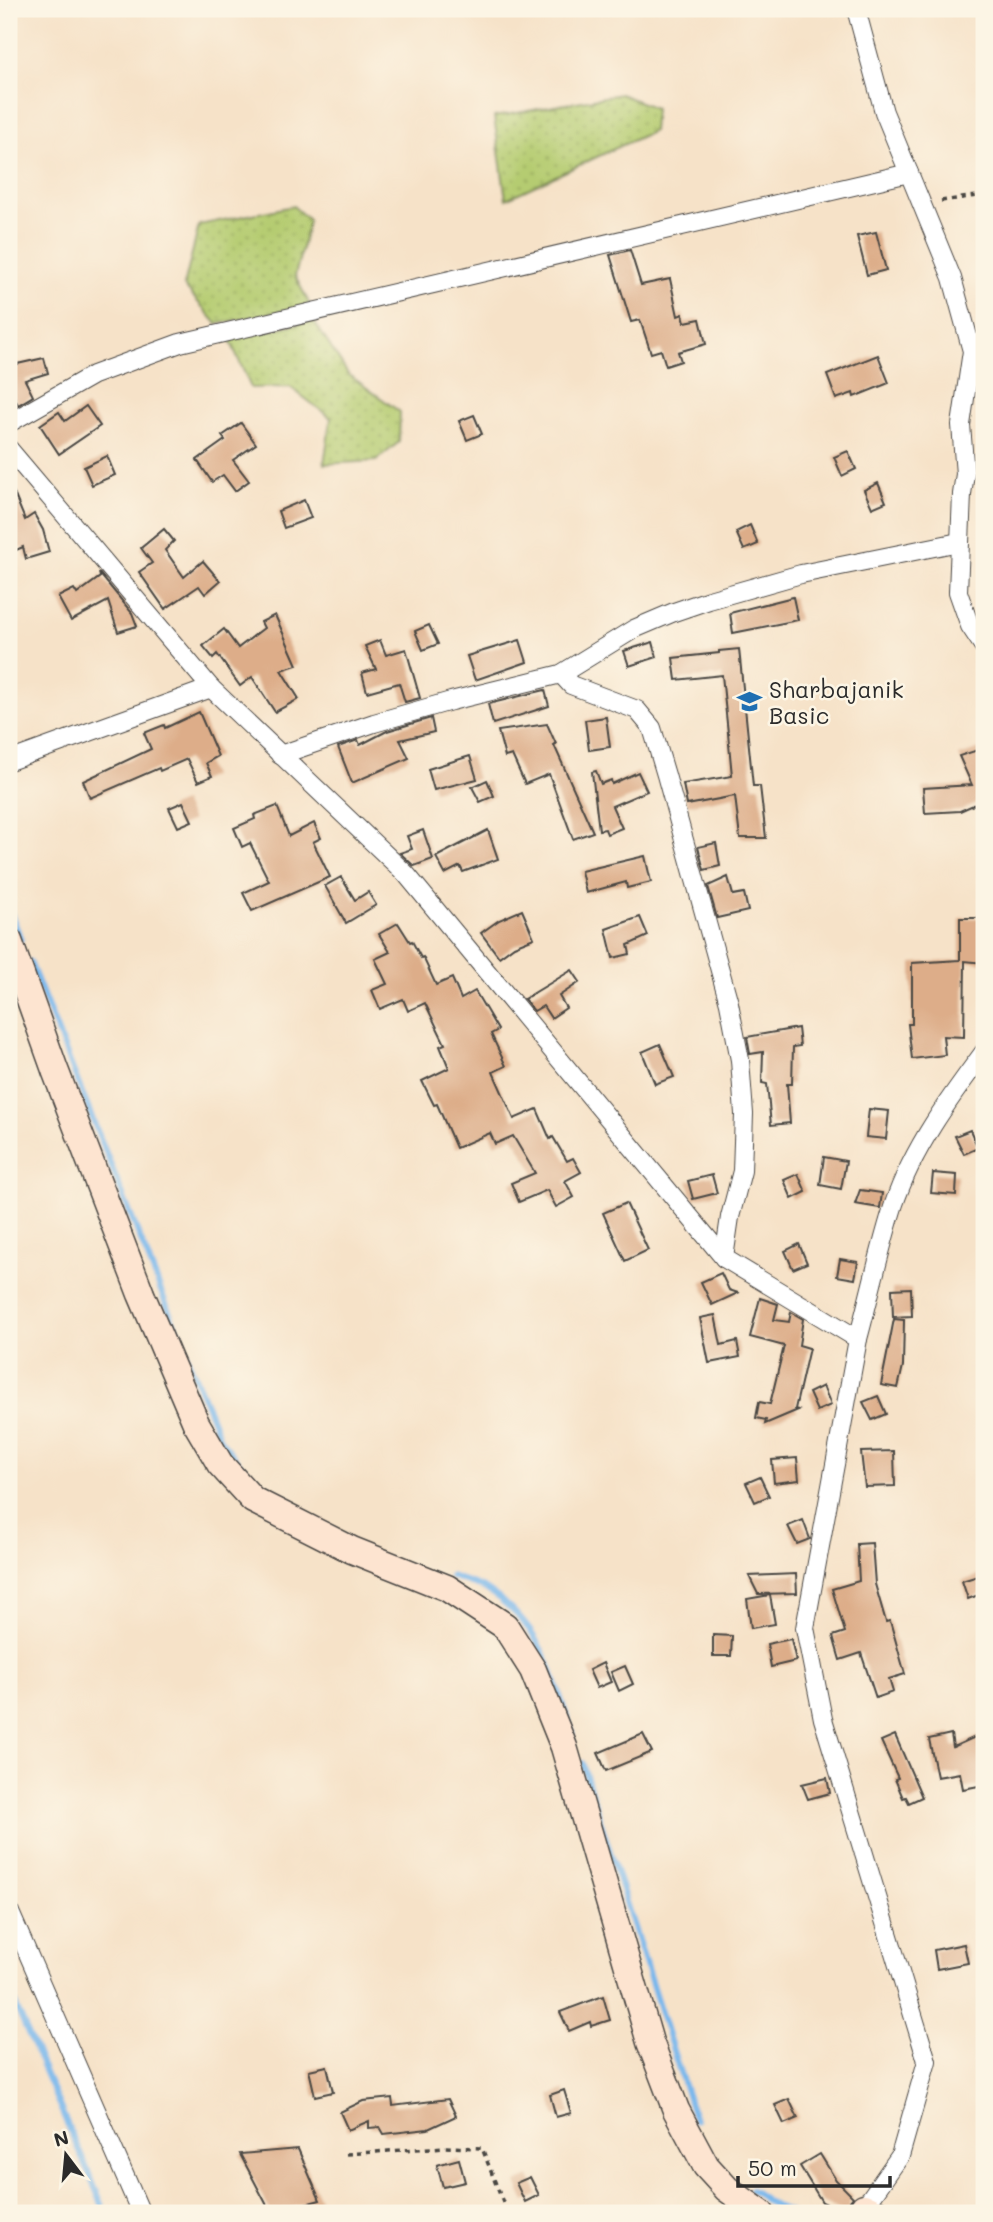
<svg xmlns="http://www.w3.org/2000/svg" width="993" height="2222" font-family="Mali,sans-serif">
<style>
.grass{fill:url(#grass-dots);stroke:#707c4e;stroke-width:2}
.lines{fill:none;stroke-linecap:round;stroke-linejoin:round}
.stream{stroke:#78b7ec;stroke-width:6}
.building{fill:#ddad89}
.street-casing{stroke:#494643;stroke-width:20}
.secondary-casing{stroke:#494643;stroke-width:29}
.path{stroke:#494643;stroke-width:3.5;stroke-dasharray:5 5;stroke-linecap:butt}
.street{stroke:#fff;stroke-width:18}
.secondary{stroke:#fde4d0;stroke-width:26}
.labels{text-anchor:middle;dominant-baseline:central;stroke-width:5;stroke-linejoin:round;paint-order:stroke}
.poi-label{font-size:23px;fill:#2b2b2b;stroke:#fcf5e5;text-anchor:start}
</style>
<defs>
<pattern id="grass-dots" width="8" height="8" patternUnits="userSpaceOnUse" patternTransform="scale(1.75)"><rect width="8" height="8" fill="#b5cc71"/><path d="M2 2h.1M6 6h.1" fill="none" stroke="#9caf62" stroke-width="1.8" stroke-linecap="round"/></pattern>
</defs>
<rect width="100%" height="100%" fill="#fcf5e5"/>
<filter id="ink" filterUnits="userSpaceOnUse"><feTurbulence type="fractalNoise" baseFrequency=".0143" numOctaves="2"/><feDisplacementMap in="SourceGraphic" scale="14" xChannelSelector="R" yChannelSelector="G"/><feConvolveMatrix kernelMatrix="1 2 1 2 8 2 1 2 1" color-interpolation-filters="sRGB"/></filter>
<filter id="wash" filterUnits="userSpaceOnUse"><feTurbulence type="fractalNoise" baseFrequency=".00686" numOctaves="4" result="noise"/><feDisplacementMap in="SourceGraphic" scale="28" xChannelSelector="R" yChannelSelector="G"/><feGaussianBlur stdDeviation="1.57" result="paint"/><feColorMatrix in="noise" values="0 0 0 0 0 0 0 0 0 0 0 0 0 0 0 0 0 1.4 0 .05"/><feComposite in="paint" operator="in"/></filter>
<g filter="url(#wash)">
<rect width="100%" height="100%" fill="#f6e2c8"/>
<g class="grass">
<polygon points="620,94 655,108 653,131 506,199 494,117"/>
<polygon points="293,206 309,220 295,276 310,305 217,324 184,286 199,225"/>
<polygon points="313,320 348,374 400,412 399,442 376,461 324,464 331,418 290,387 251,388 230,340"/>
</g>
<g class="lines">
<g class="stream">
<polyline points="9,909 21,939"/>
<polyline points="30,962 220,1439 250,1478 279,1499"/>
<path d="M451,1576c12,5 26,8 36,14 56,36 66,85 85,143"/>
<polyline points="582,1763 695,2120"/>
<polyline points="9,1990 106,2213"/>
<polyline points="751,2190 778,2208 791,2213"/>
</g>
</g>
<g id="blocks">
<g class="building">
<polygon points="876,232 886,270 867,275 857,236"/>
<polygon points="630,250 641,285 670,279 678,316 683,314 685,322 700,319 706,344 678,352 681,361 666,366 661,350 651,353 640,320 631,322 610,255"/>
<polygon points="9,348 17,364 44,358 48,373 25,380 33,396 18,405 9,386"/>
<polygon points="878,355 889,383 854,397 853,393 836,399 827,375"/>
<polygon points="86,406 100,426 59,454 40,425 59,412 65,421"/>
<polygon points="474,415 482,434 467,440 459,421"/>
<polygon points="241,423 256,444 233,460 249,481 235,491 223,475 212,482 197,460 225,440 222,436"/>
<polygon points="848,451 856,469 842,476 834,457"/>
<polygon points="107,456 115,475 92,485 84,467"/>
<polygon points="9,481 25,520 34,514 43,530 49,552 26,559 23,547 14,551 9,541"/>
<polygon points="878,483 886,502 872,508 864,490"/>
<polygon points="304,500 311,518 284,528 278,511"/>
<polygon points="750,525 758,544 744,550 736,532"/>
<polygon points="164,529 174,541 165,550 184,577 203,561 220,581 205,594 199,586 165,609 139,572 152,563 141,548"/>
<polygon points="99,573 132,613 137,626 118,632 108,601 71,621 58,597 74,589 77,594 100,577"/>
<polygon points="793,597 798,620 733,633 730,613"/>
<polygon points="275,615 297,665 281,670 299,699 275,712 252,677 240,686 217,654 213,658 203,646 224,629 238,648 264,628 261,622"/>
<polygon points="429,625 438,644 423,650 415,631"/>
<polygon points="380,640 386,655 406,649 420,698 405,702 399,683 367,692 362,673 376,669 365,646"/>
<polygon points="520,640 527,662 475,680 467,656"/>
<polygon points="653,642 657,657 629,666 624,651"/>
<polygon points="739,649 753,786 760,786 766,838 740,838 735,796 687,805 683,784 732,776 728,733 730,733 728,733 722,675 676,680 673,658 719,653 719,651"/>
<polygon points="545,690 549,706 493,724 488,704"/>
<polygon points="199,712 218,756 206,763 212,776 198,782 187,759 160,771 159,768 90,798 83,781 151,749 144,733 164,725 165,728"/>
<polygon points="606,717 610,747 589,750 585,720"/>
<polygon points="431,718 434,732 400,740 409,758 352,783 338,747 358,740 360,745 387,731"/>
<polygon points="547,724 556,744 554,745 593,832 573,839 549,774 525,784 512,755 505,757 498,731"/>
<polygon points="984,748 984,811 980,802 960,811 925,813 923,788 972,785 959,756"/>
<polygon points="470,756 477,779 434,790 428,769"/>
<polygon points="596,771 601,784 611,780 612,784 638,772 647,791 612,806 622,828 607,834 605,829 599,830 592,772"/>
<polygon points="487,780 494,796 480,802 472,787"/>
<polygon points="183,802 192,821 178,827 169,808"/>
<polygon points="277,806 289,836 314,823 321,838 313,842 330,877 252,911 243,893 269,881 250,843 242,847 234,828 255,819 254,815"/>
<polygon points="423,830 433,859 414,866 400,853 412,849 407,836"/>
<polygon points="488,830 498,859 463,872 460,866 445,874 436,857"/>
<polygon points="716,843 720,866 704,870 698,847"/>
<polygon points="645,856 651,882 627,888 626,882 586,893 581,871"/>
<polygon points="341,877 355,900 368,892 376,905 346,923 325,886"/>
<polygon points="728,877 733,895 744,893 748,911 717,918 708,886"/>
<polygon points="522,910 534,938 514,946 499,957 481,933 499,920"/>
<polygon points="640,917 648,936 628,945 630,954 613,958 606,929"/>
<polygon points="960,918 984,918 984,963 965,961 964,1037 943,1036 945,1055 912,1059 908,1024 912,1024 912,963 960,960"/>
<polygon points="398,923 410,942 412,941 421,958 423,957 436,985 452,978 461,999 475,991 498,1030 491,1034 506,1066 493,1072 514,1119 537,1109 550,1139 553,1137 567,1161 573,1158 581,1172 565,1181 574,1197 556,1207 547,1190 519,1202 511,1183 535,1173 513,1136 495,1144 490,1133 456,1148 437,1104 434,1105 422,1081 449,1068 440,1046 445,1044 425,1003 408,1011 403,999 380,1009 372,990 387,984 375,959 390,952 379,934"/>
<polygon points="572,970 580,982 559,996 566,1008 551,1018 543,1006 534,1011 524,999"/>
<polygon points="798,1028 800,1046 793,1047 792,1084 787,1084 790,1123 771,1125 767,1084 762,1083 763,1052 750,1054 747,1037"/>
<polygon points="660,1044 674,1077 655,1084 642,1052"/>
<polygon points="869,1109 889,1111 886,1139 866,1137"/>
<polygon points="970,1130 978,1148 964,1154 955,1136"/>
<polygon points="824,1157 846,1161 841,1189 820,1185"/>
<polygon points="933,1173 957,1175 956,1195 931,1193"/>
<polygon points="798,1174 806,1192 792,1199 784,1180"/>
<polygon points="712,1175 717,1193 693,1199 688,1181"/>
<polygon points="860,1190 882,1193 880,1208 855,1204"/>
<polygon points="626,1203 648,1250 625,1261 603,1213"/>
<polygon points="799,1244 807,1263 793,1269 785,1251"/>
<polygon points="840,1259 858,1262 855,1279 837,1276"/>
<polygon points="721,1273 729,1290 738,1293 712,1305 701,1282"/>
<polygon points="911,1288 912,1316 893,1317 892,1289"/>
<polygon points="760,1298 778,1304 774,1320 789,1322 791,1312 803,1319 799,1345 809,1348 795,1409 798,1410 765,1424 766,1420 756,1418 759,1402 770,1404 784,1346 750,1337"/>
<polygon points="715,1315 721,1345 737,1341 740,1357 709,1363 700,1318"/>
<polygon points="894,1319 904,1320 903,1366 898,1388 881,1385"/>
<polygon points="823,1386 831,1405 817,1411 809,1393"/>
<polygon points="878,1396 886,1414 872,1420 863,1402"/>
<polygon points="894,1451 895,1486 865,1487 861,1452"/>
<polygon points="797,1458 799,1480 774,1483 772,1460"/>
<polygon points="760,1477 769,1496 755,1502 746,1483"/>
<polygon points="803,1520 810,1539 797,1544 788,1526"/>
<polygon points="872,1543 875,1584 886,1622 890,1621 905,1674 889,1679 893,1692 876,1698 861,1653 840,1660 833,1636 845,1632 832,1589 859,1581 857,1544"/>
<polygon points="796,1574 797,1593 758,1594 749,1576"/>
<polygon points="984,1574 984,1593 968,1599 962,1581"/>
<polygon points="770,1595 775,1624 751,1628 747,1599"/>
<polygon points="713,1635 732,1636 731,1656 713,1656"/>
<polygon points="791,1639 796,1661 771,1667 767,1644"/>
<polygon points="603,1663 611,1682 597,1688 589,1670"/>
<polygon points="625,1666 633,1684 619,1691 611,1672"/>
<polygon points="984,1733 984,1785 963,1789 960,1773 937,1777 929,1739 951,1734 953,1747"/>
<polygon points="643,1734 652,1752 606,1771 598,1753"/>
<polygon points="895,1735 922,1797 909,1803 906,1797 903,1798 895,1779 898,1778 881,1741"/>
<polygon points="827,1778 830,1793 808,1799 802,1784"/>
<polygon points="964,1944 968,1963 937,1969 934,1950"/>
<polygon points="603,1996 610,2020 591,2026 590,2022 569,2031 560,2012"/>
<polygon points="327,2066 333,2092 315,2096 309,2070"/>
<polygon points="564,2090 571,2113 556,2117 550,2095"/>
<polygon points="392,2098 393,2106 448,2099 456,2116 428,2129 384,2134 380,2127 369,2128 369,2121 348,2130 340,2112 363,2101"/>
<polygon points="789,2099 798,2118 784,2124 775,2105"/>
<polygon points="298,2149 320,2200 271,2213 240,2154"/>
<polygon points="820,2154 836,2180 853,2197 850,2201 849,2211 846,2213 822,2202 800,2166"/>
<polygon points="459,2159 465,2182 443,2187 437,2165"/>
<polygon points="530,2177 539,2195 525,2202 516,2183"/>
</g>
</g>
</g>
<g filter="url(#ink)">
<use href="#blocks" fill-opacity="0" stroke="#494643" stroke-width="2"/>
<g class="lines">
<defs>
<g id="street">
<polyline points="856,9 884,112 952,278 972,351 961,425 965,474 962,494 958,592 970,626 984,647"/>
<polyline points="9,423 93,375 180,343 909,173"/>
<polyline points="9,449 211,688 406,874 724,1258 858,1339 805,1628 823,1719 927,2061 900,2156 860,2213"/>
<polyline points="561,674 571,685 637,710 652,728 666,775 729,1003 740,1060 744,1114 742,1171 730,1217 724,1258"/>
<polyline points="280,755 374,723 451,701 561,674 634,629 674,612 709,600 801,574 959,542"/>
<polyline points="9,761 211,688"/>
<path d="M858,1339c12,-44 22,-92 36,-135 19,-56 55,-105 90,-152"/>
<polyline points="9,1910 141,2213"/>
</g>
<g id="secondary">
<polyline points="9,941 55,1070 141,1294 196,1423 220,1464 253,1500 352,1550 447,1588 505,1626 533,1670 564,1747 650,2042 676,2110 706,2166 727,2189 761,2213"/>
<polyline points="864,2207 877,2213"/>
</g>
</defs>
<use href="#street" class="street-casing"/>
<use href="#secondary" class="secondary-casing"/>
<g class="path">
<polyline points="941,201 984,195"/>
<polyline points="346,2154 445,2147 482,2148 507,2213"/>
</g>
<use href="#street" class="street"/>
<use href="#secondary" class="secondary"/>
</g>
</g>
<defs>
<symbol id="school-bare" viewBox="-9 -9 18 18"><path d="M0-5L7-2L0 1L-7-2ZM-4 1L0 2.5L4 1V4Q0 6-4 4Z" fill="#1f6fb2" stroke="#fcf5e5" stroke-width="2.5" paint-order="stroke"/></symbol>
</defs>
<g fill-rule="evenodd">
<use href="#school-bare" x="732" y="684" width="35" height="35"/>
</g>
<g class="labels">
<g class="poi-label">
<text x="769" y="689">Sharbajanik<tspan x="769" dy="26">Basic</tspan></text>
</g>
</g>
<rect width="993" height="2222" fill="none" stroke="#fcf5e5" stroke-width="35"/>
<g transform="translate(66 2155) rotate(344)" stroke="#fcf5e5" stroke-width="5" paint-order="stroke">
<path d="M0-5L12 26L0 18L-12 26Z" fill="#2b2b2b"/>
<text y="-10" font-size="19" font-weight="bold" text-anchor="middle" fill="#2b2b2b">N</text>
</g>
<path d="M738 2176v10h152v-10" fill="none" stroke="#2b2b2b" stroke-width="3.5"/>
<text x="748" y="2176" font-size="21" fill="#2b2b2b" stroke="#fcf5e5" stroke-width="5" paint-order="stroke">50 m</text>
</svg>
